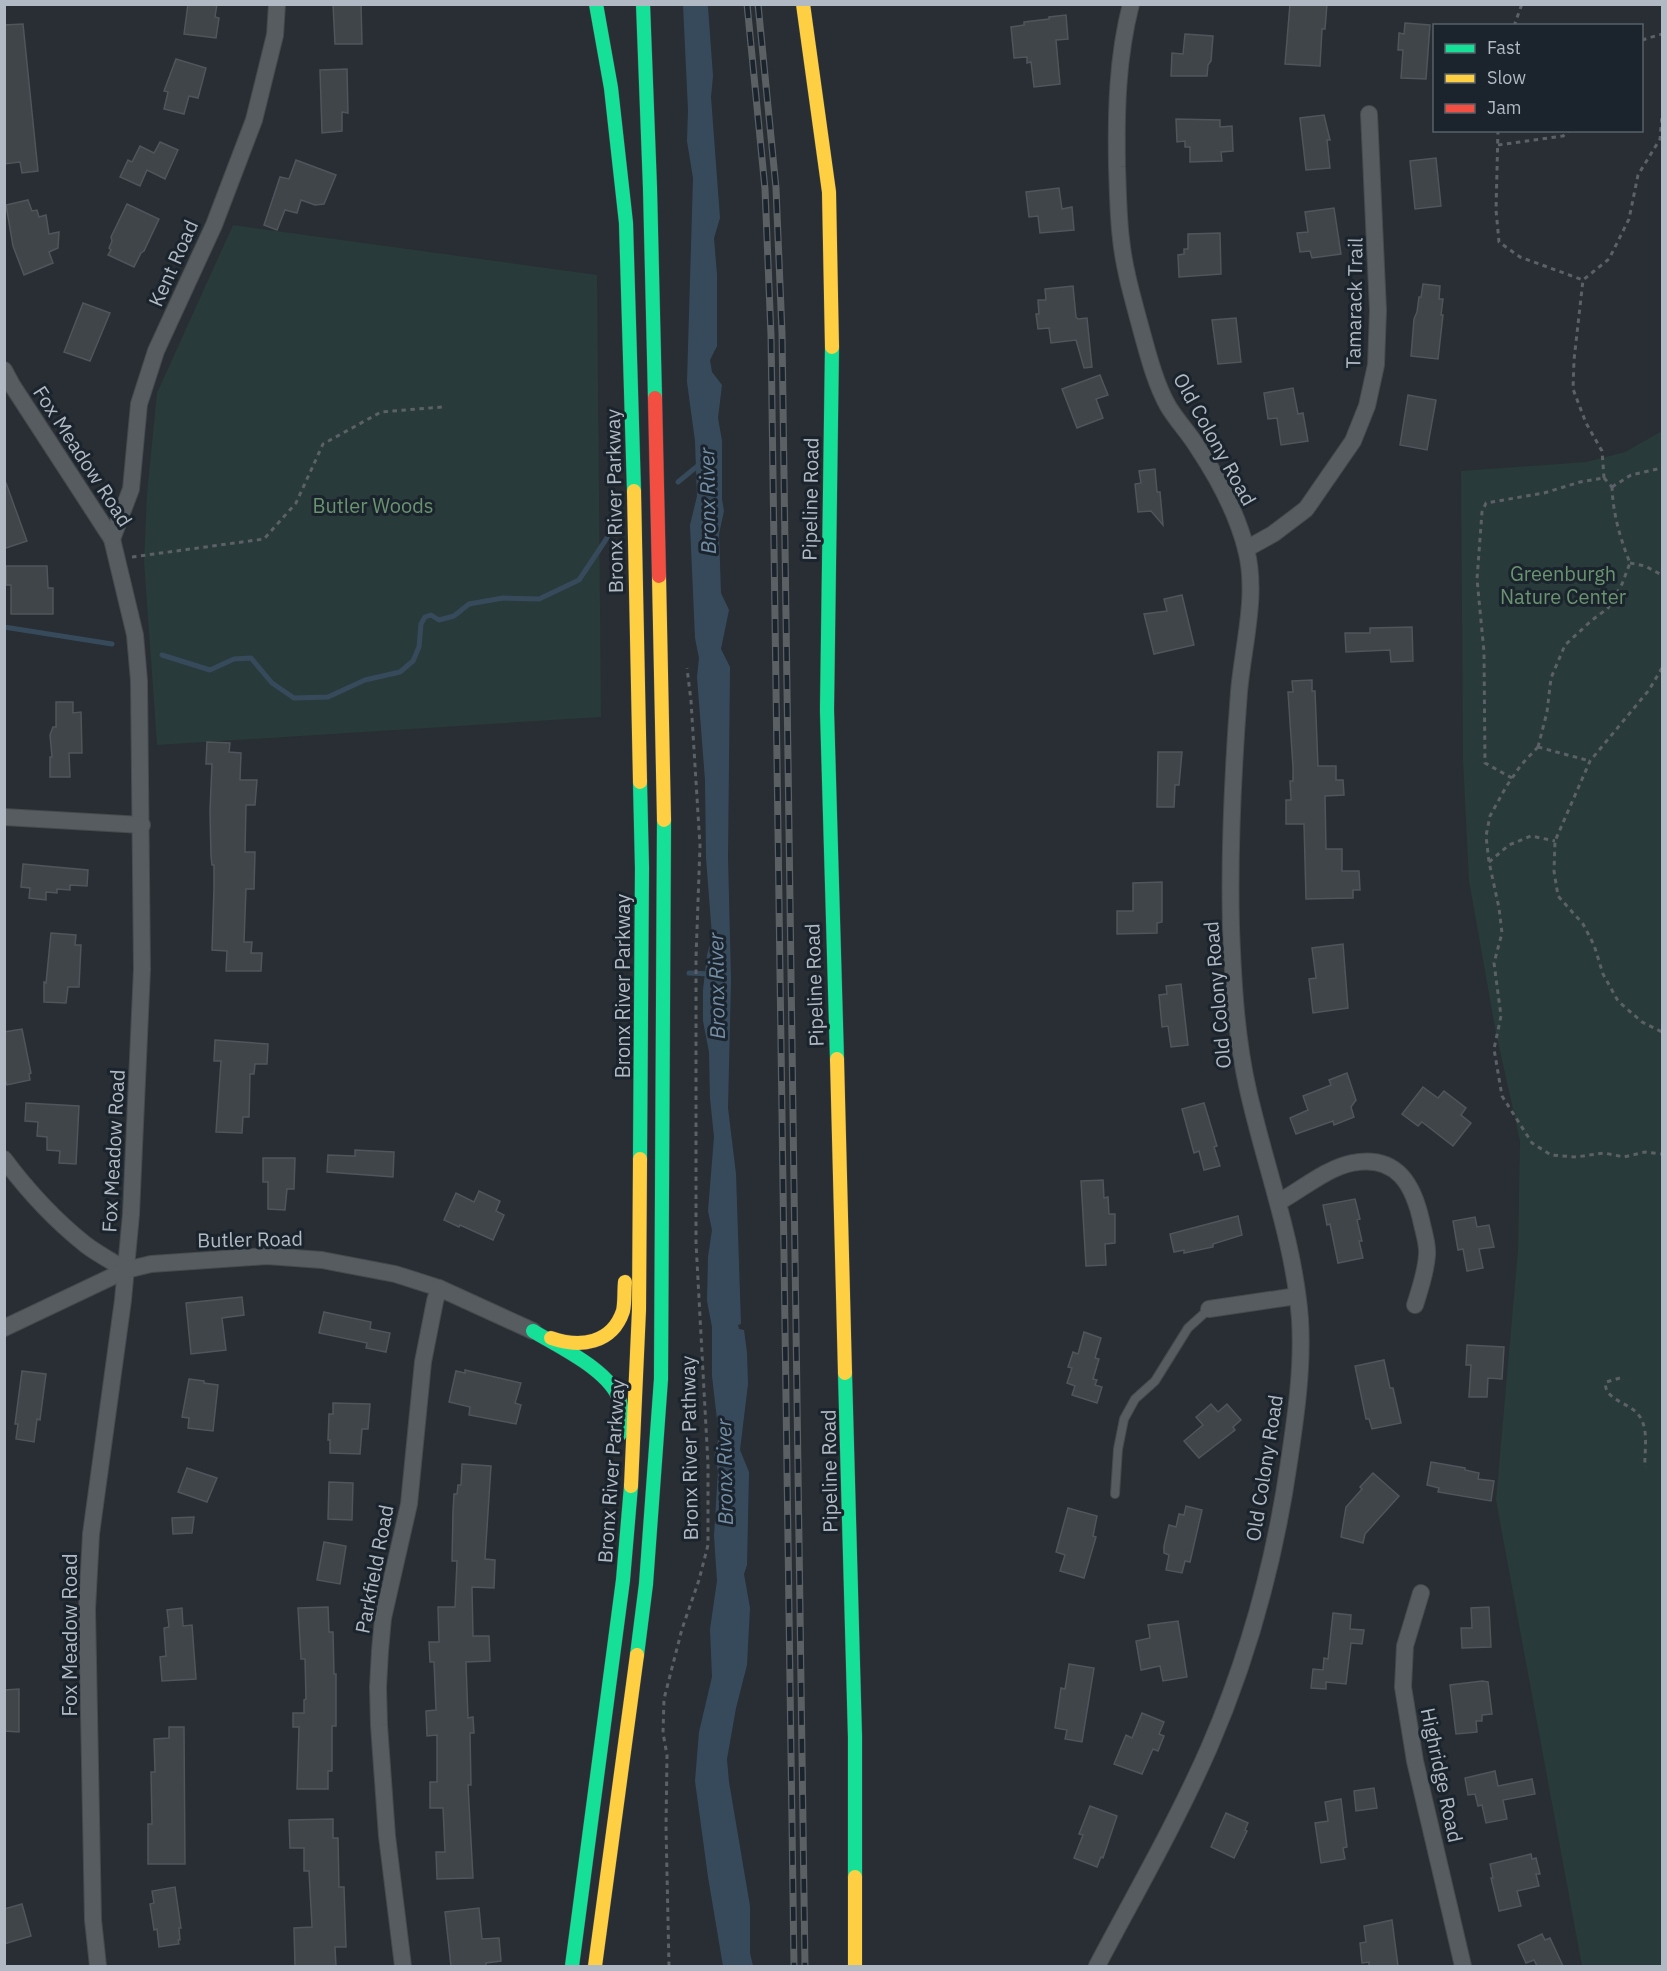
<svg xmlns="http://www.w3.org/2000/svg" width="1667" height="1971" font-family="'IBM Plex Sans',sans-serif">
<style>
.green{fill:#283a3a}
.water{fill:#374a5c}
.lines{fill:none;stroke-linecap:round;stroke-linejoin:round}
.stream{stroke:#374a5c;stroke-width:5}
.building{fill:#404549;stroke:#4f555b;stroke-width:1.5}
.lane-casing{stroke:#464a4e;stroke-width:10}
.street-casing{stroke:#464a4e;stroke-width:18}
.fast-casing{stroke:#464a4e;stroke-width:15}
.slow-casing{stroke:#464a4e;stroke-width:15}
.jam-casing{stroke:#464a4e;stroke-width:15}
.path{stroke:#5b6166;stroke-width:3;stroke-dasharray:4.5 4.5;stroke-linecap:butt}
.lane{stroke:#575c61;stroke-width:8}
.street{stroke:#575c61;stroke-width:16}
.fast{stroke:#16e098;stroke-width:14}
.slow{stroke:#ffcf43;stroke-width:14}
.jam{stroke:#f24e42;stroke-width:14}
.rail-casing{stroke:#5b6065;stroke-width:7}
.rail{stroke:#1b242d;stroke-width:4.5;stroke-dasharray:14;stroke-linecap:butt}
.labels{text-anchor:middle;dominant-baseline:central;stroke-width:6;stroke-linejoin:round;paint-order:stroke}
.street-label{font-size:20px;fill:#b1bac4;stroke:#1b242d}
.park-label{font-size:20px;fill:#6a946f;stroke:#1b242d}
.water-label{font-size:21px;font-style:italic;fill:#738ea6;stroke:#1b242d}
</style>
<rect width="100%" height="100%" fill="#282e33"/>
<g class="green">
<polygon points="233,225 597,275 601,717 157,745 144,562 147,494 157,393"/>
<polygon points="1662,431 1662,1966 1582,1966 1496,1500 1518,1250 1520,1141 1496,1033 1469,881 1463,760 1461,471 1586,462 1625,452"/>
</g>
<polygon class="water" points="683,5 707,5 708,7 713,76 711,97 720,218 714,238 717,275 717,346 710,360 712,372 722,385 718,418 722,441 722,499 724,511 719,534 721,593 729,610 721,649 730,667 728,857 731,980 728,1108 736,1174 741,1324 738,1325 739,1329 744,1330 747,1353 748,1384 740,1450 749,1472 747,1565 744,1574 750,1608 747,1665 736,1708 727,1759 729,1782 750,1906 750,1953 753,1966 723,1966 708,1877 695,1781 699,1732 712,1677 710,1629 717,1581 714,1536 718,1471 714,1456 719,1437 712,1376 712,1327 707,1301 708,1257 712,1230 708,1211 714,1137 710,1098 709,1052 703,1021 703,990 707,955 712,936 706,858 705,780 697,677 699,658 695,638 690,525 697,496 695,441 687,382 693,178 687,141 688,110"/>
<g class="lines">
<g class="stream">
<polyline points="678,482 700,464"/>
<polyline points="4,627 112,644"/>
<polyline points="162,655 210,670 234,659 251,658 272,683 294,698 328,697 365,680 400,672 413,661 419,647 421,624 425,617 431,615 439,620 454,616 469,604 503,598 539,599 579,580 607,538"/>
<polyline points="689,973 712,974"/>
</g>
</g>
<g class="building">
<polygon points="188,4 217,4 215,17 219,18 216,38 184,34"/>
<polygon points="333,4 361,4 362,44 335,44"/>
<polygon points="1290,4 1327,4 1325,29 1322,29 1320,66 1285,64"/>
<polygon points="1066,15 1068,39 1056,40 1060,84 1034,87 1031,62 1027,63 1027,57 1014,58 1011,27 1024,25 1024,22 1049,19 1049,17"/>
<polygon points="1405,23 1430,25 1426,79 1401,78 1403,50 1398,50 1399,33 1404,34"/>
<polygon points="23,24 38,171 22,173 20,162 4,164 4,25"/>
<polygon points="1185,34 1213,36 1211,61 1208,65 1207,76 1171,76 1172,53 1183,54"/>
<polygon points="176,59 206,68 198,98 189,96 184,114 164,109 168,92 164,91"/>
<polygon points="347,69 348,113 342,112 342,131 322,133 320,70"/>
<polygon points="1324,115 1330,140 1327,140 1330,168 1306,170 1300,118"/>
<polygon points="1176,119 1220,120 1220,127 1232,126 1233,151 1221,152 1222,161 1190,162 1190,147 1185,147 1185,141 1177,142"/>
<polygon points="160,142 178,150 165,179 147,170 140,186 120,177 128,160 132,162 140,146 154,153"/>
<polygon points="1436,158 1441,206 1415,209 1410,161"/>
<polygon points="296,160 336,175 324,204 315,205 301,200 297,213 285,210 277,230 264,225 280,177 289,179"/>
<polygon points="1059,188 1062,209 1072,207 1074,230 1040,233 1038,216 1029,217 1026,192"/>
<polygon points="28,200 32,211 37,210 39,217 46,215 49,234 59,232 58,248 49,252 53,263 24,275 13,246 6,205"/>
<polygon points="127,204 159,219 144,251 141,253 134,267 108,255 111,250 109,248 112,241 111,237"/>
<polygon points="1334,208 1341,254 1312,258 1310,251 1300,252 1297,233 1308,232 1305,212"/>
<polygon points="1220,233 1221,274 1179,277 1178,255 1184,254 1184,249 1188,249 1188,234"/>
<polygon points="1423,284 1440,286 1439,299 1443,299 1441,315 1443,315 1438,359 1411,356 1414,319 1417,312 1419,297 1421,297"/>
<polygon points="1073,286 1076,317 1078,319 1087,318 1092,367 1084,368 1076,340 1051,343 1049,328 1038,329 1036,314 1039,314 1038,300 1046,300 1045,289"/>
<polygon points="83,303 110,313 90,361 64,352"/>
<polygon points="1236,318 1241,362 1218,364 1212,320"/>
<polygon points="1100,375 1108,395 1096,399 1103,418 1077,428 1062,389"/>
<polygon points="1293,388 1298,414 1303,413 1308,441 1281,445 1277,418 1268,419 1264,393"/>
<polygon points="1408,395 1436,400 1427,450 1400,445"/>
<polygon points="1155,469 1157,492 1160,492 1163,525 1151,511 1138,512 1135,484 1141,483 1139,471"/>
<polygon points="6,483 27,541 6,548 4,548 4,484"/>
<polygon points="6,566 47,566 48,588 53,588 53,614 11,614 11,585 6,585"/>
<polygon points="1182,595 1194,645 1154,654 1144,614 1167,611 1164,599"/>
<polygon points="1412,627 1413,661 1391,662 1390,650 1346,652 1345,633 1370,633 1370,628"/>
<polygon points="1312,680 1312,691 1315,691 1318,766 1336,766 1336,780 1343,780 1344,795 1325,796 1326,849 1342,849 1342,871 1359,871 1360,890 1353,890 1353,898 1306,899 1304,824 1286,824 1286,800 1291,800 1290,781 1293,781 1293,767 1288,692 1293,692 1292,681"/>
<polygon points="56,702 73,702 73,713 81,712 82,753 69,753 70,777 50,777 50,757 52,757 50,735 53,727 56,727"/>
<polygon points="207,742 230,743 229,752 241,753 240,780 257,780 255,805 246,805 245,852 255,852 254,889 246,889 244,942 252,942 251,953 262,953 261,971 226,971 227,951 212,950 214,889 214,865 212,865 211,856 210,811 212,764 206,764"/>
<polygon points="1158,752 1182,752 1179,785 1175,785 1174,807 1157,807"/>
<polygon points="23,864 88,870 87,886 70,885 70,890 57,889 57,893 46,892 46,900 29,898 30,888 21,887"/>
<polygon points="1162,882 1162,922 1157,923 1157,933 1117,934 1117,911 1133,911 1133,883"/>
<polygon points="51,933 76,935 75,945 81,945 79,987 68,987 66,1003 44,1002 44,982 46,983"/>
<polygon points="1343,944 1348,1008 1313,1013 1309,979 1316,978 1312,948"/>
<polygon points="1181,984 1188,1045 1171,1047 1168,1026 1162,1027 1159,995 1167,994 1166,986"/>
<polygon points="22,1029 31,1073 29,1074 30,1080 7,1085 4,1077 4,1032"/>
<polygon points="215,1040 268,1044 267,1064 255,1064 254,1074 250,1074 249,1117 243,1117 242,1133 216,1132 221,1061 214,1061"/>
<polygon points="1347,1073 1356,1100 1351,1107 1354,1117 1334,1125 1333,1121 1296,1134 1290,1118 1308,1110 1303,1096 1331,1085 1329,1080"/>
<polygon points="1423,1087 1438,1098 1444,1091 1466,1108 1461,1115 1471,1123 1453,1146 1422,1122 1418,1126 1402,1114"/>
<polygon points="26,1103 79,1106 76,1164 59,1163 60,1151 47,1150 47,1137 37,1136 38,1122 25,1121"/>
<polygon points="1204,1103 1217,1146 1214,1147 1220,1166 1204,1170 1199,1151 1194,1153 1182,1109"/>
<polygon points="355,1150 394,1152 393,1177 327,1172 328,1155 355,1156"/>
<polygon points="263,1158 295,1158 294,1189 287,1189 285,1210 268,1209 268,1182 263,1182"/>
<polygon points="1103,1180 1104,1198 1108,1197 1109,1214 1115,1214 1115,1243 1105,1244 1106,1265 1086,1266 1081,1181"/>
<polygon points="479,1191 500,1201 496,1211 504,1215 493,1240 460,1225 459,1227 444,1220 456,1193 474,1202"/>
<polygon points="1355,1199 1360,1219 1357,1220 1362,1241 1359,1241 1363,1258 1338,1263 1330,1224 1327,1225 1323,1205"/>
<polygon points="1238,1216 1242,1235 1213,1244 1213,1247 1184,1253 1184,1250 1174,1252 1170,1234"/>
<polygon points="1475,1217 1477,1227 1489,1225 1494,1247 1479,1249 1483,1268 1467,1271 1463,1249 1458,1250 1453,1221"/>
<polygon points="242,1297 244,1315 222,1318 226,1350 191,1354 186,1303"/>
<polygon points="324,1312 371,1322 370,1329 390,1333 386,1352 366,1348 367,1343 319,1333"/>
<polygon points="1084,1332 1101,1338 1095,1358 1099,1359 1093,1379 1097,1380 1095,1385 1102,1387 1097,1403 1072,1395 1075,1386 1067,1383 1072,1368 1068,1367 1073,1352 1078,1354"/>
<polygon points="1467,1345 1504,1347 1502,1379 1488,1378 1487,1397 1469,1397 1471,1365 1466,1365"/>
<polygon points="1384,1360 1390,1388 1393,1388 1401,1423 1372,1429 1369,1419 1366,1419 1355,1366"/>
<polygon points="465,1370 521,1383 515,1403 521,1405 516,1424 469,1415 470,1407 449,1402 456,1371 465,1373"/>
<polygon points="22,1371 46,1374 40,1420 37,1419 34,1442 16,1439 18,1424 15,1424"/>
<polygon points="189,1379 204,1381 204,1383 218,1385 213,1431 188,1428 189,1418 182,1417"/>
<polygon points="333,1403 370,1404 368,1429 362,1429 360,1454 330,1453 330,1440 328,1440 329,1414 333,1414"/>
<polygon points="1211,1404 1218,1412 1227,1404 1241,1420 1233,1427 1235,1430 1199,1458 1184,1441 1203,1425 1196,1417"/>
<polygon points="1431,1462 1465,1468 1465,1470 1479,1473 1478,1479 1494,1481 1491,1501 1438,1492 1439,1488 1427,1485"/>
<polygon points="462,1464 491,1466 485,1559 495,1560 494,1588 472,1587 473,1636 489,1636 490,1661 466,1662 468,1718 473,1717 474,1733 470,1733 471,1785 468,1785 473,1878 437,1879 436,1852 445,1852 443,1808 430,1808 430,1782 437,1782 437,1735 427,1736 426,1711 436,1710 434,1662 430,1662 429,1642 439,1642 438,1607 455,1607 457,1561 452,1561 453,1512 454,1494 457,1494 458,1485 461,1485"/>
<polygon points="187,1468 217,1478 207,1502 178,1492"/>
<polygon points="1373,1473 1399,1496 1365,1534 1363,1543 1341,1537 1346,1507 1362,1489 1360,1487"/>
<polygon points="329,1482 353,1483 352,1520 328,1519"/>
<polygon points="1186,1506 1202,1510 1190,1562 1185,1561 1182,1573 1166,1570 1169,1555 1164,1553 1164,1546 1169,1525 1176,1527 1179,1514 1184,1515"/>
<polygon points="1068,1508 1097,1516 1093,1536 1096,1537 1084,1578 1060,1571 1065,1555 1056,1552"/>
<polygon points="194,1517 192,1533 173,1534 172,1518"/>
<polygon points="324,1542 346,1546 340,1584 317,1580"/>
<polygon points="328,1607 329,1632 333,1632 334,1674 336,1674 336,1726 332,1726 332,1771 328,1771 328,1789 297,1789 299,1727 293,1727 293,1713 304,1713 304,1700 306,1699 305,1659 301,1659 298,1608"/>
<polygon points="1489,1607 1491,1647 1462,1648 1461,1628 1472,1628 1471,1608"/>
<polygon points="182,1608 183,1626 192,1625 196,1679 162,1681 160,1657 166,1656 164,1628 169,1627 167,1610"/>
<polygon points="1333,1613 1351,1615 1350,1629 1364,1630 1362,1644 1351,1643 1346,1684 1326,1682 1326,1689 1311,1688 1313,1669 1323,1670 1324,1658 1328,1659"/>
<polygon points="1178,1621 1187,1677 1163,1681 1160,1666 1141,1670 1136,1641 1150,1638 1148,1625"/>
<polygon points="1069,1664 1094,1668 1082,1742 1065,1739 1067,1730 1055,1728 1061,1688 1065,1689"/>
<polygon points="1482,1681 1488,1682 1492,1714 1482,1715 1482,1721 1476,1721 1477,1732 1456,1734 1450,1685"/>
<polygon points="19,1689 19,1732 4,1731 4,1690"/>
<polygon points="1142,1713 1164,1722 1159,1734 1164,1736 1158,1751 1153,1749 1142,1774 1114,1764 1126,1735 1132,1738"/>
<polygon points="169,1727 184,1727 185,1864 148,1864 148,1824 152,1824 151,1772 155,1772 154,1739 169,1738"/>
<polygon points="1495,1771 1498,1786 1532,1779 1535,1794 1503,1800 1507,1819 1486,1823 1482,1805 1478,1806 1475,1794 1468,1795 1465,1778"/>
<polygon points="1374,1788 1377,1808 1356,1811 1354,1791"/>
<polygon points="1341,1799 1347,1847 1343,1848 1345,1859 1321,1863 1315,1823 1328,1821 1325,1802"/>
<polygon points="1090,1806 1117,1816 1103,1858 1101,1857 1097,1867 1074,1858 1083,1835 1079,1834"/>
<polygon points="1226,1813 1248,1823 1245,1830 1247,1831 1234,1858 1211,1847"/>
<polygon points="333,1819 333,1838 338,1838 339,1887 344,1887 346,1947 335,1947 336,1966 295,1966 294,1928 312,1927 309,1871 304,1871 304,1848 290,1848 289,1820"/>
<polygon points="1531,1854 1532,1859 1536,1858 1540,1874 1536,1874 1539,1886 1517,1891 1521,1906 1499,1911 1491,1878 1493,1878 1490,1864"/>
<polygon points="175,1887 181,1928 179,1928 180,1940 178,1940 179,1944 159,1947 157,1929 154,1930 150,1904 154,1903 152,1891"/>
<polygon points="22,1904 31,1936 4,1944 4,1909"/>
<polygon points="479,1908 482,1939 499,1938 501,1961 486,1963 486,1966 451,1966 445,1912"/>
<polygon points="1392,1920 1398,1966 1369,1966 1369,1962 1362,1963 1360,1943 1366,1942 1364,1926"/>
<polygon points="1542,1934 1545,1940 1550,1938 1563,1966 1537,1966 1534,1960 1526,1963 1518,1945"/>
</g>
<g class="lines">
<defs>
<polyline id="lane" points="1115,1494 1118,1449 1124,1419 1135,1399 1155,1381 1188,1328 1209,1309"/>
<g id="street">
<polyline points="4,370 12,385 112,539 135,635 139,681 142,969 131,1214 123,1300 91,1534 87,1609 93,1920 98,1966"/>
<polyline points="112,539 131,489 139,404 156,351 214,225 254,120 275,35 277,4"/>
<polyline points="1246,549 1273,534 1306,509 1353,441 1367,406 1376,365 1378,310 1369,114"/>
<polyline points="4,817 142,825"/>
<path d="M4,1159c23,31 52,62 82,86 12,9 27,17 40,25"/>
<path d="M1279,1202c23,-13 48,-34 73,-39 46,-9 62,23 70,61 2,9 6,21 5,31 -1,17 -7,34 -12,50"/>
<polyline points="1209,1309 1297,1296"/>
<polyline points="4,1328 126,1270 151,1264 267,1256 322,1260 395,1274 439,1288 533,1331"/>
<polyline points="1421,1593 1405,1646 1403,1687 1415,1761 1463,1966"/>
<polyline points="403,1966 387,1836 379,1725 378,1687 380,1651 383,1618 409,1504 423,1362 435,1301 439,1288"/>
<path d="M1097,1966c38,-72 79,-143 112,-218 39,-90 66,-189 80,-286 7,-47 14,-95 11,-143 -6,-78 -35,-153 -52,-229 -12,-53 -15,-109 -17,-163 -2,-79 2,-157 8,-235 4,-47 19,-97 7,-143 -9,-35 -28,-71 -48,-101 -9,-15 -21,-27 -30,-42 -13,-23 -20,-52 -27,-77 -8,-30 -17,-60 -20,-90 -3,-24 -3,-48 -4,-72 -1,-54 0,-109 14,-163"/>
</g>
<g id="fast">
<polyline points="596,4 611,88 626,223 634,491"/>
<polyline points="643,4 650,188 655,398"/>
<polyline points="832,347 827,710 837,1059"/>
<polyline points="640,1159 642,868 640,782"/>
<path d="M533,1331c26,16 77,39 87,70 3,11 1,22 0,33"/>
<polyline points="845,1373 855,1737 855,1877"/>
<polyline points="637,1655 646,1584 661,1379 664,820"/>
<polyline points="572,1966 623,1580 631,1486"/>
</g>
<g id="slow">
<polyline points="803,4 829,192 832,347"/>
<polyline points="634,491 640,782"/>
<polyline points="659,576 664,820"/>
<polyline points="837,1059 845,1373"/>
<path d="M551,1338c29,10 61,6 72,-27 2,-9 1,-20 2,-29"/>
<polyline points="631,1486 639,1310 640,1159"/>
<polyline points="855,1877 855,1966"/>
<polyline points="595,1966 637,1655"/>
</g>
<polyline id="jam" points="655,398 659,576"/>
</defs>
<use href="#lane" class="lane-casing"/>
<use href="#street" class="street-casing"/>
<use href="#fast" class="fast-casing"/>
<use href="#slow" class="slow-casing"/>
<use href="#jam" class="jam-casing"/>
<g class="path">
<polyline points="1514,26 1522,4"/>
<polyline points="1642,40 1662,34"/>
<polyline points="1498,130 1496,210 1499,242 1520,257 1583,280"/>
<polyline points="1498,145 1563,136 1570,130"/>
<polyline points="1604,478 1602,451 1586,423 1573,389 1574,360 1583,280 1609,259 1629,219 1638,175 1660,139 1662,115"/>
<polyline points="1604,478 1612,487"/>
<polyline points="1612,487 1631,475 1662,468"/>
<polyline points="132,557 264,539 296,503 323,444 381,412 442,407"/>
<polyline points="1630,563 1645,566 1662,575"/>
<polyline points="1662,668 1649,690 1590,761 1555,841 1554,871 1558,896 1583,924 1594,945 1603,974 1618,1001 1642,1022 1662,1032"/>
<polyline points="1538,747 1521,765 1506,787 1490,816 1486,836 1489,862 1499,908 1502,933 1494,963 1501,1016 1494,1049 1502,1096 1532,1143 1551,1155 1576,1157 1604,1153 1624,1157 1645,1152 1662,1154"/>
<path d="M1538,747l9,-35 4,-34 14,-33 26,-24 17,-13 14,-24 8,-21c-10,-25 -17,-49 -18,-76"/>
<polyline points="1538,747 1590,761"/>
<polyline points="1512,778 1485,763 1484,652 1477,579 1482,512 1486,503 1544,493 1580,482 1604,478"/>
<polyline points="1489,862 1509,845 1531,836 1555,841"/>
<path d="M1620,1378l-14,4c-4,16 22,21 31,31 13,14 7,37 8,54"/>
<polyline points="669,1966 666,1827 667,1755 663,1733 664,1699 682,1629 699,1580 708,1545 708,1464 696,1243 696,958 700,846 691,701 687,668"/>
</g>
<use href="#lane" class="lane"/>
<use href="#street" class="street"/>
<use href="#fast" class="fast"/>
<use href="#slow" class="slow"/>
<use href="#jam" class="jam"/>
<defs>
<g id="rail">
<polyline points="747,4 765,189 771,335 794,1966"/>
<polyline points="758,4 776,188 782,333 805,1966"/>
</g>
</defs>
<use href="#rail" class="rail-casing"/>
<use href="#rail" class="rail"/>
</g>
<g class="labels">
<g class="street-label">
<text transform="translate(173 263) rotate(-66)">Kent Road</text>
<text transform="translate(1354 303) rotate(-89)">Tamarack Trail</text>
<text transform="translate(1215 439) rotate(61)">Old Colony Road</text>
<text transform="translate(83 456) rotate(57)">Fox Meadow Road</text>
<text transform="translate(810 499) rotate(-89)">Pipeline Road</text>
<text transform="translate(614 501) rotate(-91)">Bronx River Parkway</text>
<text transform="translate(814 985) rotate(-92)">Pipeline Road</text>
<text transform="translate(622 986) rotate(-90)">Bronx River Parkway</text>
<text transform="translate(1217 995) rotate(-95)">Old Colony Road</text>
<text transform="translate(113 1151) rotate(-87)">Fox Meadow Road</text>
<text transform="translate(250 1239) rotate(-1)">Butler Road</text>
<text transform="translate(689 1448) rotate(-91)">Bronx River Pathway</text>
<text transform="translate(1264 1468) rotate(-81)">Old Colony Road</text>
<text transform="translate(611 1471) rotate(-86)">Bronx River Parkway</text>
<text transform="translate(829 1471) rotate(-91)">Pipeline Road</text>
<text transform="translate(374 1569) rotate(-79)">Parkfield Road</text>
<text transform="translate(69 1635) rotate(-90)">Fox Meadow Road</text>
<text transform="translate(1442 1775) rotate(78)">Highridge Road</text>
</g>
<g class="park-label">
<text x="373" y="505">Butler Woods</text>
<text x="1563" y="573">Greenburgh<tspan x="1563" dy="23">Nature Center</tspan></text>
</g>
<g class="water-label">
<text transform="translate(707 501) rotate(-91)">Bronx River</text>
<text transform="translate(716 986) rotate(-91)">Bronx River</text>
<text transform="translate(724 1472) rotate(-91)">Bronx River</text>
</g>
</g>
<rect width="1667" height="1971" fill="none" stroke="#b1bac4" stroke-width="12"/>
<rect x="1433" y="24" width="210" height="108" fill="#1b242d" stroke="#576069" stroke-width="1.5"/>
<rect x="1445" y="44" width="30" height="9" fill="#16e098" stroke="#576069" stroke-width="1.5"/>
<text x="1487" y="54" font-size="18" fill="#b1bac4">Fast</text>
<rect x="1445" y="74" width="30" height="9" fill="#ffcf43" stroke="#576069" stroke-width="1.5"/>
<text x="1487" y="84" font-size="18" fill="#b1bac4">Slow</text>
<rect x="1445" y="104" width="30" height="9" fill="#f24e42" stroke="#576069" stroke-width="1.5"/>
<text x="1487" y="114" font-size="18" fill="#b1bac4">Jam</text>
</svg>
